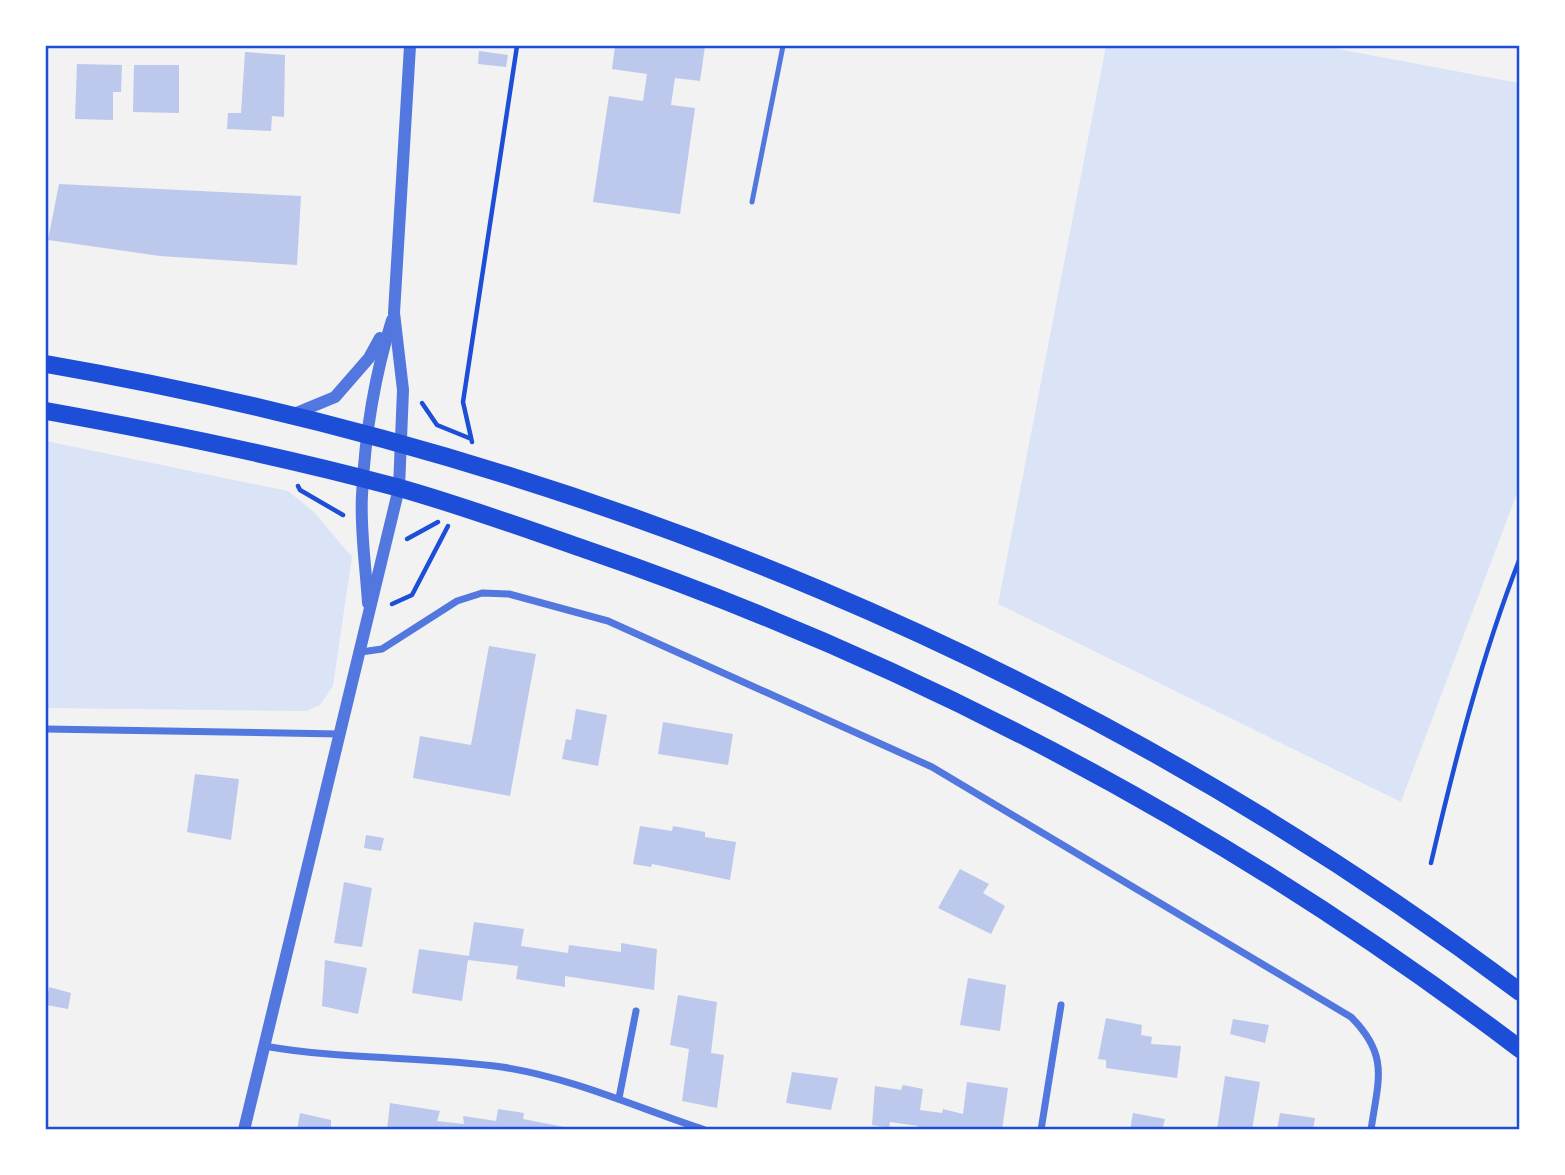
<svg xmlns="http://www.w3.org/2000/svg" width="1565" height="1175" font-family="Spectral,serif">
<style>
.green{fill:#dbe4f7}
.building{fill:#bdc9ec}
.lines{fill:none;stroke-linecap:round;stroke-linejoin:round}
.path{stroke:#1d4ed8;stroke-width:4.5}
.service{stroke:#5277de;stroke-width:5}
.minor{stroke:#5277de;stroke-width:7}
.tertiary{stroke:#5277de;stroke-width:12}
.primary{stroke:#1d4ed8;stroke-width:18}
.neatline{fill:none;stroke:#1d4ed8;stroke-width:2.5}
</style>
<rect width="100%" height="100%" fill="#f2f2f2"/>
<g class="green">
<polygon points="1106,46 1322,46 1519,83 1519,488 1401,802 998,604"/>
<polygon points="46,441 288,491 314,512 352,557 333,686 320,705 307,711 46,708"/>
</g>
<g class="building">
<polygon points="615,46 705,46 700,81 675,78 671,105 695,108 680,214 593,202 609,96 643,101 647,74 612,69"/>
<polygon points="479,51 508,55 506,67 478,64"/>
<polygon points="245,52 285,55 284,117 272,116 271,131 227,129 228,113 241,113"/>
<polygon points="77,64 122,65 121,92 113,92 113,120 75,119"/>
<polygon points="134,65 179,65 179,113 133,112"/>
<polygon points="59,184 301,196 297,265 160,256 48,240"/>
<polygon points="489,646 536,654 510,796 413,778 420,736 471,745"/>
<polygon points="576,709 607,715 598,766 562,759 566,739 571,740"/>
<polygon points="663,722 733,734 728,765 658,754"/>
<polygon points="195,774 239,779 231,840 187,832"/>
<polygon points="640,826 672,831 673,826 705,832 705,837 736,842 730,880 652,864 651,867 633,864"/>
<polygon points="366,835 384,838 381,851 364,848"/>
<polygon points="960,869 989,884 983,893 1005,906 991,934 938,908"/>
<polygon points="344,882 372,888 362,947 334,943"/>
<polygon points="474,922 524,929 521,946 568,953 569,945 621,952 621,943 657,949 654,990 565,976 565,987 516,979 518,966 468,960 462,1001 412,993 419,949 469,956"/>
<polygon points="325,960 367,968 358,1014 322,1006"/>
<polygon points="968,978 1006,985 1000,1031 960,1025"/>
<polygon points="49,987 71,993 68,1009 46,1005"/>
<polygon points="678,995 717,1002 711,1053 724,1055 717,1108 682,1101 689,1049 670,1045"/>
<polygon points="1106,1018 1142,1025 1141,1035 1152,1037 1151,1044 1181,1046 1177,1078 1106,1068 1106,1060 1098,1059"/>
<polygon points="1233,1019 1269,1025 1265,1043 1230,1034"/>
<polygon points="792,1072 838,1078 831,1110 786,1103"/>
<polygon points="1225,1076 1260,1082 1252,1130 1217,1130"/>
<polygon points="967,1082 1008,1088 1002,1130 918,1130 918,1126 890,1122 889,1128 872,1125 875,1086 901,1090 903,1085 923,1089 920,1110 942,1113 943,1109 963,1114"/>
<polygon points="390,1103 440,1111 437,1121 464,1124 463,1116 496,1121 498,1109 524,1113 523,1119 580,1130 387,1130"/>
<polygon points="300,1113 331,1120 331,1130 297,1130"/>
<polygon points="1133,1113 1165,1119 1162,1130 1130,1130"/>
<polygon points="1280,1113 1315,1118 1313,1130 1277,1130"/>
</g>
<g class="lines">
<g class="path">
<polyline points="422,403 437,425 469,438"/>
<polyline points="472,442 463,402 517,46"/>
<polyline points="298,486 300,490 343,515"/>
<polyline points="407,539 438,522"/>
<polyline points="392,604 412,595 448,526"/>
<path d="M1431,863c24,-103 50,-205 89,-305"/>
</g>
<polyline class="service" points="752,202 783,46"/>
<g class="minor">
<path d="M361,652l21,-3 75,-48 25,-8 27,1 99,27 324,146 419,250c39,39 27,63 20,113"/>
<polyline points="46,729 340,734"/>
<path d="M264,1046c79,14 159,10 238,21 71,11 136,41 203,63"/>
<polyline points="619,1098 636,1011"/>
<polyline points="1041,1130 1061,1005"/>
</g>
<g class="tertiary">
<polyline points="294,414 335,397 369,358 380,338"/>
<path d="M368,603c-2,-35 -8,-73 -6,-108 3,-59 12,-118 30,-175"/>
<polyline points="244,1130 399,488 403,390 394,313 410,46"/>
</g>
<g class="primary">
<path d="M46,364c535,93 1038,300 1474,628"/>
<path d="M46,411c117,21 234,45 350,76 65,18 130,42 194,64 337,116 645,282 930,498"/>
</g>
</g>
<rect width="1565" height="1175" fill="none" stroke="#ffffff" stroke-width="94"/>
<rect x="47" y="47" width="1471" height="1081" class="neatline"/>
</svg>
